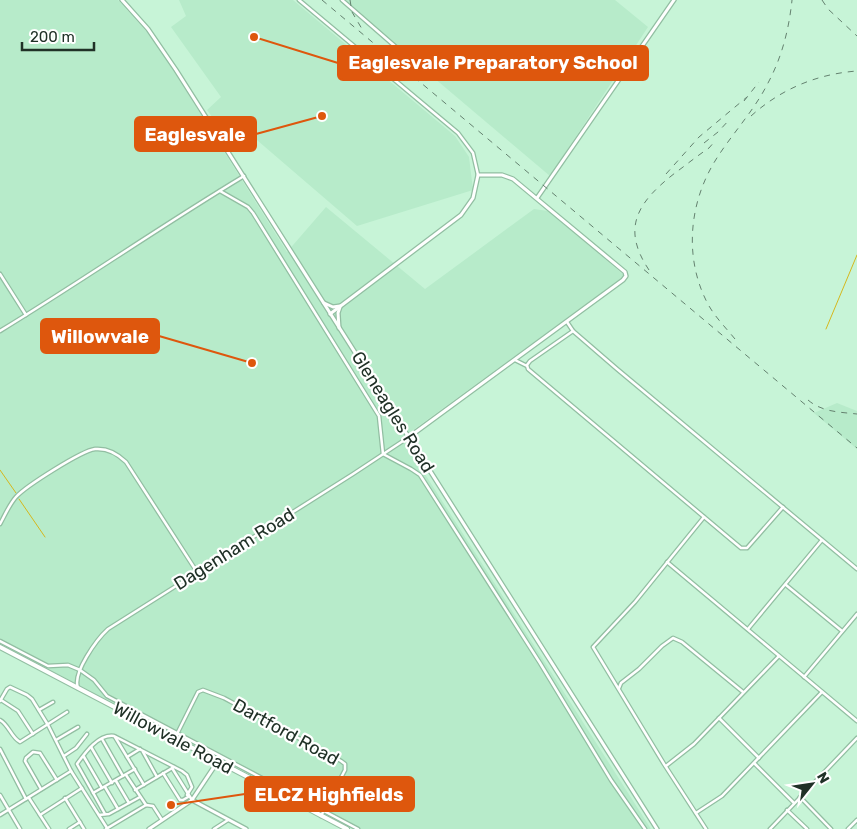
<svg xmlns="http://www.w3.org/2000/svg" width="857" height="829" font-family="Rubik,sans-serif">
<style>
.built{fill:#b7ebca}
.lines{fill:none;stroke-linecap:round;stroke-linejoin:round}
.stream{stroke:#d5b71d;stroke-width:1}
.minor-casing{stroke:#92bea2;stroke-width:5}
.tertiary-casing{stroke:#92bea2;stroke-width:5.5}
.secondary-casing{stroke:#92bea2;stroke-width:6}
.minor{stroke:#fff;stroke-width:2.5}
.tertiary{stroke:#fff;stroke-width:3}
.secondary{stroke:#fff;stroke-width:4}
.rail{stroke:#64816f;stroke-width:1;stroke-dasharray:6 6;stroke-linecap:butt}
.labels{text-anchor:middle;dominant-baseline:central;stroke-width:4.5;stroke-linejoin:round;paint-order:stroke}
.street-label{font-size:18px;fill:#203127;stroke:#fff}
.leader{fill:none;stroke:#de570d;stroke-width:2}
.callout-dot{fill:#de570d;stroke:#fff;stroke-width:2}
.callout{fill:#de570d;stroke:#de570d;stroke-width:2}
.callout-label{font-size:19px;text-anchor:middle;font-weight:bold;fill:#fff}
</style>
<rect width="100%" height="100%" fill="#c7f4d7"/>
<g class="built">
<polygon points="0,0 118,0 154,40 287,252 326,207 425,289 534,209 548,211 625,276 402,438 651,829 355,829 0,644"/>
<polygon points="179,0 293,0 455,136 469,157 473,190 357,226 237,123 221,129 207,110 221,97 171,27 186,16"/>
<polygon points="342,0 615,0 648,27 550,176"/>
<polygon points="837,403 857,411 857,449 814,413"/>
</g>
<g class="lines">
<g class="stream">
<polyline points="826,329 857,255"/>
<polyline points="0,470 16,493"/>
<polyline points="19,499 45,537"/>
</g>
<defs>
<g id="minor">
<polyline points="299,0 458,133 473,153 478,175"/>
<polyline points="342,0 420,68"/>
<polyline points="220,191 248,207 253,213 379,416 383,454 411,469 420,475 540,663 611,780 645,829"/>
<polyline points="0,274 26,315"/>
<polyline points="567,322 573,331 617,369 857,569"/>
<path d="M0,331c82,-50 161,-105 244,-155"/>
<polyline points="573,331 530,361 527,365 528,369 741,548 747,548 783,507"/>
<polyline points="515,360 527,366"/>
<polyline points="704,517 635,602 593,647 664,764 706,829"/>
<path d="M0,524c5,-9 9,-19 16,-27 10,-11 65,-46 79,-48 12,-1 23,5 31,13l71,110"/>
<polyline points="667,562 857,721"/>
<polyline points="786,585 842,631"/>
<polyline points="748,629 822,540"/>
<polyline points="0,641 48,666 68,665 80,670 94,680 107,696 358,829"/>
<polyline points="804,677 857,614"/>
<path d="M78,688c-6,-15 19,-49 30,-59l245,-155 56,-37"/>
<polyline points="619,688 621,683 639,669 662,646 673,638 682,642 743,692"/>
<polyline points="1,700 18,711 33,734"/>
<polyline points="0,701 7,689 10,687 27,695 32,699 48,725 71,771 107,828"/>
<polyline points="39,710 53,702"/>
<polyline points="719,718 759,758"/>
<path d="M0,720c9,5 11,17 20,22l47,-30"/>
<polyline points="177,734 198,692 203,690 224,698 341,761 345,764 345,770 321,816"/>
<polyline points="115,737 144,785"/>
<polyline points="102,739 123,776"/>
<polyline points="56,740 78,727"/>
<polyline points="91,747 112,783"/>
<polyline points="0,749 26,799"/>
<polyline points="143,752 157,777"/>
<polyline points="64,756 76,748 87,734"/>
<polyline points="84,757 102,788"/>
<polyline points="127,757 140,749"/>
<polyline points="755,764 794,803"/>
<polyline points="666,766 694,744 779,656"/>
<polyline points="172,768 192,800"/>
<polyline points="163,773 180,800 183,800 188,797"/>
<polyline points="126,775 146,805"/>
<polyline points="116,781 129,803"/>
<polyline points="105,787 118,809"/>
<polyline points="41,789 25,761 26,758 33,752 40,753 57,780"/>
<polyline points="135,790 174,767"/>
<polyline points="93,793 135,769"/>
<polyline points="0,795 20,829"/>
<polyline points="800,797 831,829"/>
<polyline points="29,798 49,829"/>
<polyline points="65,798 84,829"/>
<polyline points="787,810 807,829"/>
<polyline points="696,813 722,796 822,692"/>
<path d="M105,814l-28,-50c8,-11 21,-30 37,-28l68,35 5,4 5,12 -5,8"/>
<polyline points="0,815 71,771"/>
<polyline points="40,815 82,788"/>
<polyline points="99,815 109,814 140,797"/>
<polyline points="69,829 80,822"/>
<polyline points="106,829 146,805 153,806 162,820"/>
<polyline points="214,829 228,820"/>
<polyline points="770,829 857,738"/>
<polyline points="848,829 857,820"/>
</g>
<g id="tertiary">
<polyline points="122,0 148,29 176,70 657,829"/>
<polyline points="537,198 674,0"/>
<polyline points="324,303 333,307 340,306"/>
<polyline points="330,314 461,215 473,198 478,175 502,175 513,179 625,272 626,276 623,280 409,437"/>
<polyline points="339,328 338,313 340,307"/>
<polyline points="192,800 246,829"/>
<polyline points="149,829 192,800 218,761"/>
</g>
<polyline id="secondary" points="0,647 347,829"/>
</defs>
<use href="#minor" class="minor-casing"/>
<use href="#tertiary" class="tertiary-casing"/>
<use href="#secondary" class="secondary-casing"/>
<use href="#minor" class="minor"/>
<use href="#tertiary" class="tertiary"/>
<use href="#secondary" class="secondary"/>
<g class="rail">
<polyline points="322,0 857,448"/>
<polyline points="350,0 352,12 362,29"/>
<polyline points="822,0 828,9 857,36"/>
<polyline points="744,101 759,82"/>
<path d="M751,116c30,-27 66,-42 106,-45"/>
<polyline points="704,143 718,132 730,119"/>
<polyline points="666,174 699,137 747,97"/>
<path d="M649,270c-29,-43 -10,-69 26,-97 11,-8 22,-17 34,-25l6,-7"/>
<path d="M735,339c-9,-11 -19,-21 -26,-33 -25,-45 -21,-101 6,-145 16,-26 39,-50 53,-78 14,-26 21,-54 24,-83"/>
<path d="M808,400c14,12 31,12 49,14"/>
</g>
</g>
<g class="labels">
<g class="street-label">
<text transform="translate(393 412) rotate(58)">Gleneagles Road</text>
<text transform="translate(234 549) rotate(-32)">Dagenham Road</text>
<text transform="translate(286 732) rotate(29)">Dartford Road</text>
<text transform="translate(173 738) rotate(28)">Willowvale Road</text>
</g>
</g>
<path class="leader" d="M254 37L338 63M322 116L256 134M252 363L159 336M171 805L245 794"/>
<g class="callout-dot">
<circle cx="254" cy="37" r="5"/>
<circle cx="322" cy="116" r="5"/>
<circle cx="252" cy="363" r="5"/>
<circle cx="171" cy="805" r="5"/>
</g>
<g class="callout">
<rect x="338" y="46" width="310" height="34" rx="5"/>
<rect x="135" y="117" width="121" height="34" rx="5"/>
<rect x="41" y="319" width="118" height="34" rx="5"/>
<rect x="245" y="777" width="169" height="34" rx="5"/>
</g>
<g class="callout-label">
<text x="493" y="69">Eaglesvale Preparatory School</text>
<text x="195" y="141">Eaglesvale</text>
<text x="100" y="343">Willowvale</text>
<text x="329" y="801">ELCZ Highfields</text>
</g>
<g transform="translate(812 784) rotate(60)" stroke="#ffffff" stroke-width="4" paint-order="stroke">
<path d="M0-4L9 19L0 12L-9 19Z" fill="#203127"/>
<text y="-8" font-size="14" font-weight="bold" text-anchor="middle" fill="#203127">N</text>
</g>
<path d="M22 42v8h72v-8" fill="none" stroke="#203127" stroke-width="2.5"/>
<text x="30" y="42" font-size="15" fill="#203127" stroke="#ffffff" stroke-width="4" paint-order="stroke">200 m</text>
</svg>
